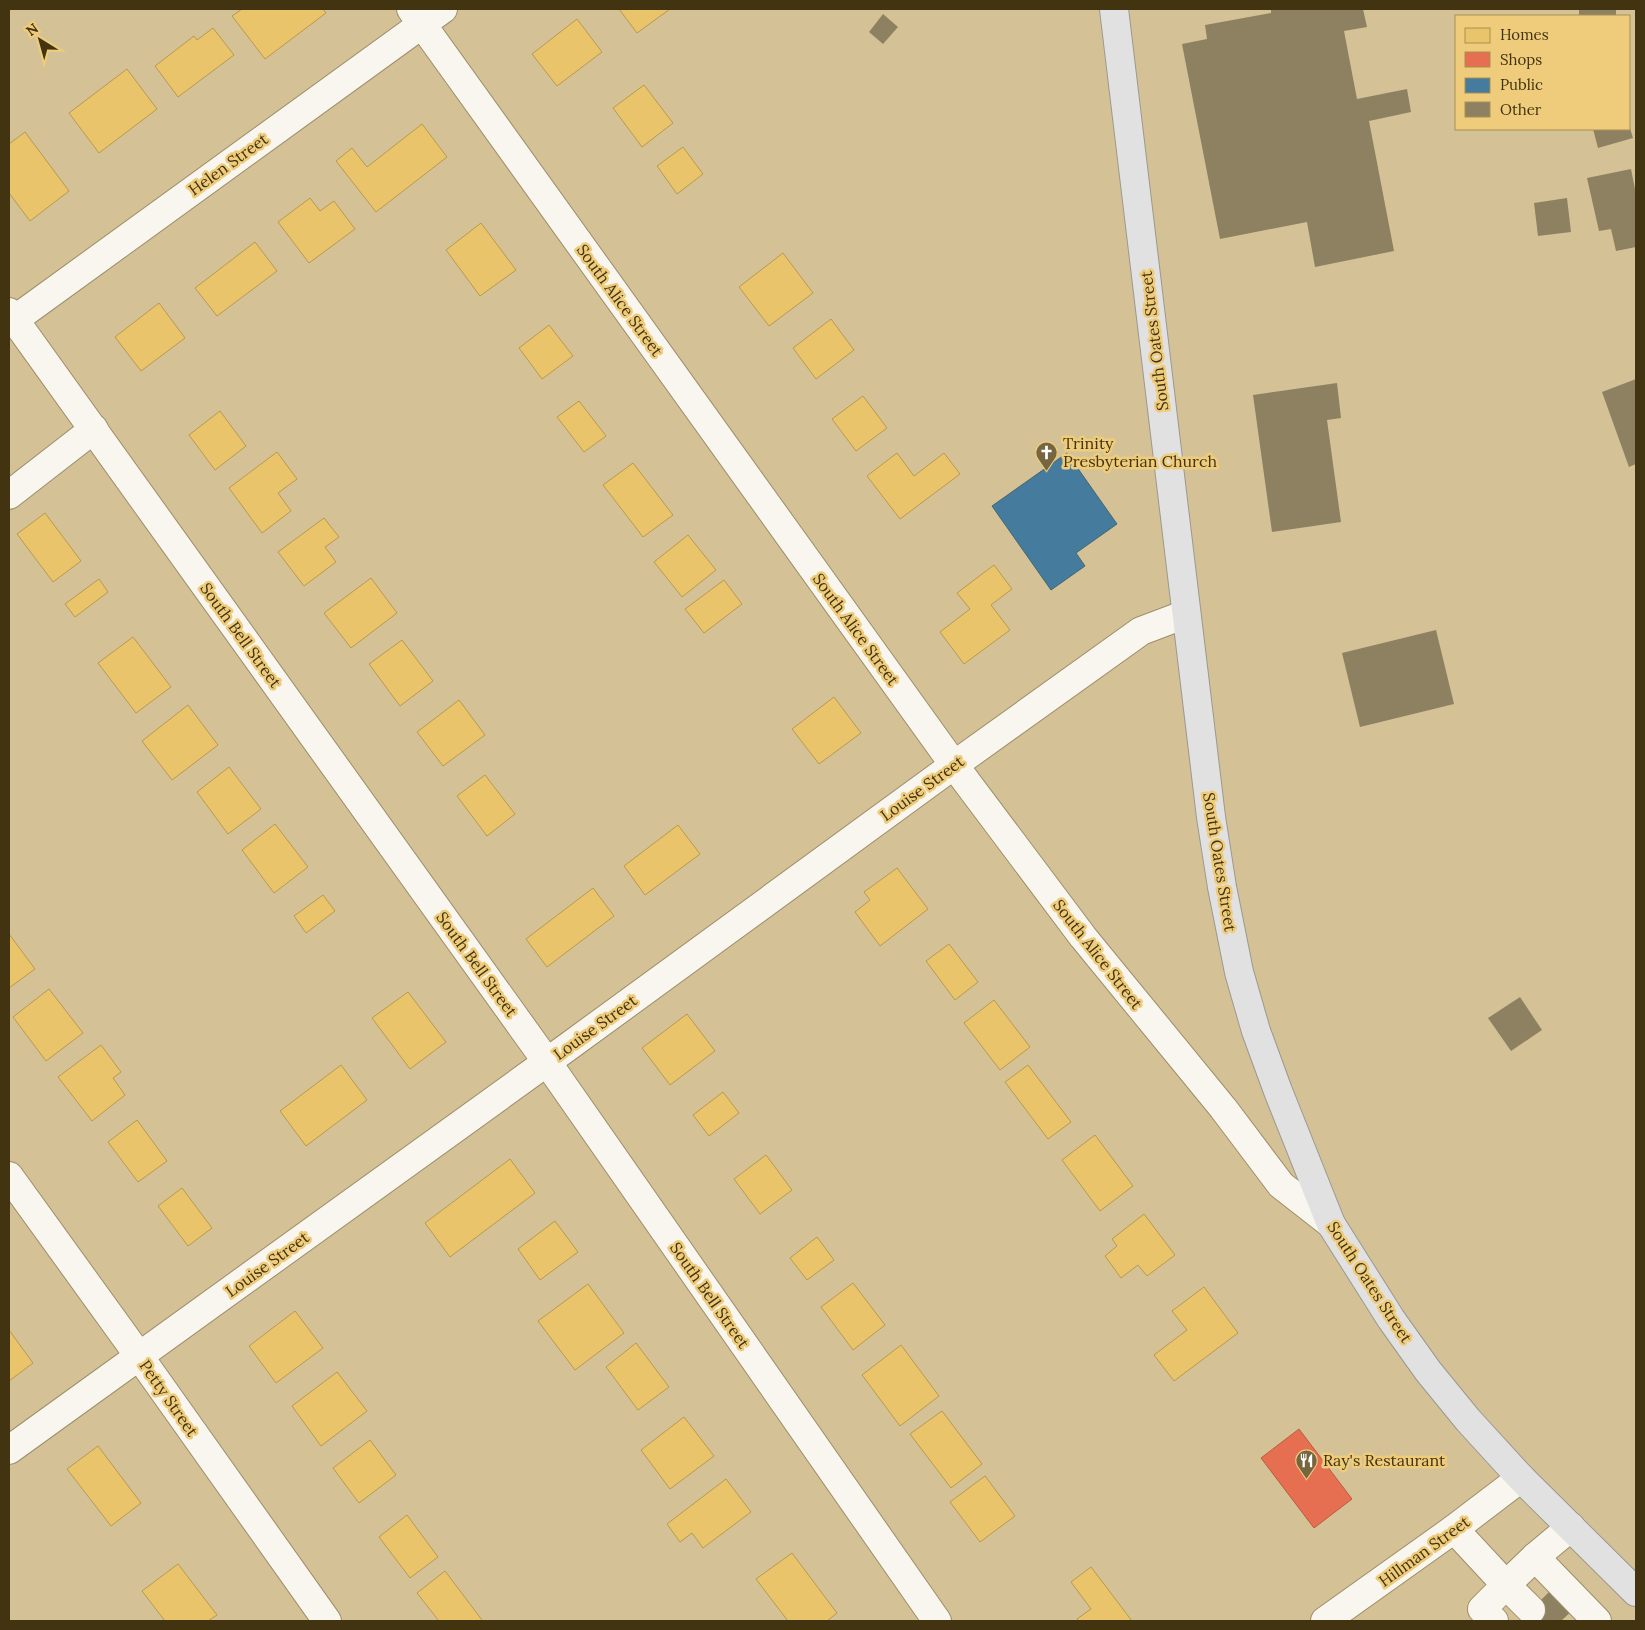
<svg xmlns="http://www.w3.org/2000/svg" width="1645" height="1630" font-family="Lora,serif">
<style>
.homes{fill:#e9c46a;stroke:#b7994f}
.shops{fill:#e76f51;stroke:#b65d3e}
.public{fill:#457b9d;stroke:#446673}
.building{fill:#8e8161}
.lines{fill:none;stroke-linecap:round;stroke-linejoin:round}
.minor-casing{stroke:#9c8e69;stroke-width:30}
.major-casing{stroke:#9c988f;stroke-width:30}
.minor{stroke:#f9f6ef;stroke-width:28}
.major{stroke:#e2e1e2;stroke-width:28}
.labels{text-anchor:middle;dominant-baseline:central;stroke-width:5;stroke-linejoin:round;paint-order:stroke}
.street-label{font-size:16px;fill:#423411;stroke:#efcc7b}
.poi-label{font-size:16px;fill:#423411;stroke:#efcc7b;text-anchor:start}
</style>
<rect width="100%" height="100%" fill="#d4c296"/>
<g class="homes">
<polygon points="242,9 323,9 326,13 265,59 232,16"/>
<polygon points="619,9 670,9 637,33"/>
<polygon points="577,19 602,52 557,86 532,54"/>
<polygon points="213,28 234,55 178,97 155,66 194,36 197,40"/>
<polygon points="127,69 157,109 99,153 69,113"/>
<polygon points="644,85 673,123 642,147 613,108"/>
<polygon points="422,124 447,157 376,212 336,161 352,148 367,167"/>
<polygon points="25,132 69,191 30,221 9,193 9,144"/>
<polygon points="683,147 703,174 677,194 657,166"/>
<polygon points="310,198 320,211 334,201 355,229 309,263 278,222"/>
<polygon points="481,223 516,270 480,296 446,250"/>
<polygon points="255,242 277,271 217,316 195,288"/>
<polygon points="783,253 813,293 769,326 739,287"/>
<polygon points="159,303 185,338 141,371 115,337"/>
<polygon points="831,319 854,350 816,379 793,348"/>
<polygon points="549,325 573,356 542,379 519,348"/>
<polygon points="863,396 887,428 856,451 832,419"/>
<polygon points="579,401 606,436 584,452 557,417"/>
<polygon points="220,411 246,446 215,470 189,435"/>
<polygon points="277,452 297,479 278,493 291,511 262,533 229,488"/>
<polygon points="897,453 914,476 944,453 960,474 900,519 867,476"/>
<polygon points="633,463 673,515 643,537 603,485"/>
<polygon points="45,513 81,561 53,582 17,534"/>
<polygon points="324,518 339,537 325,547 336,562 304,586 278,552"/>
<polygon points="688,535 716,570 682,597 654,562"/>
<polygon points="994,565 1012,589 991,605 1010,630 964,664 940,632 970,609 957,593"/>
<polygon points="371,578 397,613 351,648 324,613"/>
<polygon points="99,579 108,592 75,617 65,604"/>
<polygon points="724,580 742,604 704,633 685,609"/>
<polygon points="133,637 171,687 136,713 98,663"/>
<polygon points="402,640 433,681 400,706 369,664"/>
<polygon points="834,697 861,733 819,764 792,729"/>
<polygon points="459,700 485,735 443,766 417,732"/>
<polygon points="188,705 218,745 172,780 142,741"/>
<polygon points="229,767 261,809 228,834 197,792"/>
<polygon points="485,775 515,814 487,836 457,796"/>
<polygon points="275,824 308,867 274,893 242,850"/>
<polygon points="678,825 700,854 645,895 624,866"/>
<polygon points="897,868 928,909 880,946 855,912 870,900 864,892"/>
<polygon points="593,888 614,916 547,967 526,939"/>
<polygon points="323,895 335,911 306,933 294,916"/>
<polygon points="9,934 35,969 9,988"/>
<polygon points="949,944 978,982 955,1000 926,961"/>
<polygon points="49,989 83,1033 46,1061 13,1017"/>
<polygon points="408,992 446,1042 410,1069 372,1018"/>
<polygon points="994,1000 1030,1047 1000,1070 964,1023"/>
<polygon points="687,1014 715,1051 670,1085 642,1048"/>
<polygon points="101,1045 121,1072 113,1078 125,1095 92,1121 58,1077"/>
<polygon points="341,1065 367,1100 306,1146 280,1111"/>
<polygon points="1028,1065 1071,1122 1048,1139 1005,1082"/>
<polygon points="723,1092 739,1113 709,1136 693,1115"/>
<polygon points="137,1120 167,1161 138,1182 108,1142"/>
<polygon points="1095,1135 1133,1186 1100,1211 1062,1160"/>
<polygon points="766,1155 792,1190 760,1214 734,1179"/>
<polygon points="510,1159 535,1193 450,1257 425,1223"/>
<polygon points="182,1188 212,1228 188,1246 158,1206"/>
<polygon points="1144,1214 1175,1255 1147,1276 1138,1265 1121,1278 1105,1256 1117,1246 1112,1239"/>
<polygon points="555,1221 578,1252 540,1280 518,1249"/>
<polygon points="817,1237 834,1260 807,1280 790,1258"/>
<polygon points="853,1283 885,1325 853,1350 821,1307"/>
<polygon points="588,1284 624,1333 575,1370 538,1321"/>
<polygon points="1204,1287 1238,1333 1174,1381 1154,1355 1187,1330 1172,1311"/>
<polygon points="295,1311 323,1348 276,1383 249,1346"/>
<polygon points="9,1330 33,1363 9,1381"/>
<polygon points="636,1343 669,1387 638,1410 606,1367"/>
<polygon points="901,1345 939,1396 900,1426 862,1375"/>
<polygon points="337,1372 367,1411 321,1446 292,1406"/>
<polygon points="942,1411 982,1464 951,1488 910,1434"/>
<polygon points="684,1417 714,1456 670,1489 641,1450"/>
<polygon points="370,1440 396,1475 359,1503 333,1468"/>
<polygon points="98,1446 141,1503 111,1526 67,1469"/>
<polygon points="985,1476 1015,1516 980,1542 950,1502"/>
<polygon points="726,1479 751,1512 703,1548 692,1533 680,1542 667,1524"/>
<polygon points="407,1515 438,1557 410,1578 379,1537"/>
<polygon points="792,1553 837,1613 827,1621 788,1621 756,1579"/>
<polygon points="178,1564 217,1615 208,1621 165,1621 142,1591"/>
<polygon points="1091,1567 1132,1621 1079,1621 1077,1619 1091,1609 1071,1582"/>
<polygon points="445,1571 482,1620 481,1621 439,1621 417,1593"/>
</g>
<polygon class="shops" points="1299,1429 1352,1499 1314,1528 1261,1458"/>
<polygon class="public" points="1067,453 1117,524 1076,553 1085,566 1051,590 992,506"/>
<g class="building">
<polygon points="1271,9 1363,9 1367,27 1344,31 1357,99 1407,89 1411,112 1369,121 1394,251 1315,267 1307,222 1220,239 1182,44 1207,39 1205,25 1271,13"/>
<rect x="1579" y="9" width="37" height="7"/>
<polygon points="883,14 898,27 883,44 869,32"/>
<polygon points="1629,125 1633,138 1598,148 1593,129 1629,129"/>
<polygon points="1631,169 1636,194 1636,247 1616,251 1611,229 1599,231 1587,178"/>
<polygon points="1567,198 1571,232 1538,236 1534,203"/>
<polygon points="1636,379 1636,464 1629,467 1602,392"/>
<polygon points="1337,383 1341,418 1327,420 1341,522 1272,532 1253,395"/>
<polygon points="1436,630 1454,704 1360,727 1342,653"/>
<polygon points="1520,997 1542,1030 1511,1051 1488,1018"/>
<polygon points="1554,1587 1575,1608 1561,1621 1520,1621"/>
</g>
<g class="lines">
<defs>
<g id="minor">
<polyline points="411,9 954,765 1083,937 1223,1108 1281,1185 1331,1224"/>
<polyline points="9,312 547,1062 937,1621"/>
<polyline points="14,320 443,9"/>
<polyline points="9,495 94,429"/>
<polyline points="9,1176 139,1356 327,1621"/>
<polyline points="9,1450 565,1049 954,765 1141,631 1186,614"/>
<polyline points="1454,1529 1506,1585 1535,1557 1571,1527"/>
<polyline points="1535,1557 1597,1621"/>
<polyline points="1325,1621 1454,1529 1521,1478"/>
<polyline points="1494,1621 1482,1609 1506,1585 1531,1610"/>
</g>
<polyline id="major" points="1114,9 1211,817 1222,887 1239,972 1256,1031 1278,1091 1331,1224 1391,1319 1428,1371 1468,1420 1521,1478 1636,1592"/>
</defs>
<use href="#minor" class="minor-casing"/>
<use href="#major" class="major-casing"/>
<use href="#minor" class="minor"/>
<use href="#major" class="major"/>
</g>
<defs>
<symbol id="church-pin" viewBox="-11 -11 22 30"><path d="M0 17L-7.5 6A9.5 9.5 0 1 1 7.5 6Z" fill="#756640" stroke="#efcc7b"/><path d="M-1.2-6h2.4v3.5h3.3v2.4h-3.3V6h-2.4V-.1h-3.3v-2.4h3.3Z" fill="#fff"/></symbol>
<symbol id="restaurant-pin" viewBox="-11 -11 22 30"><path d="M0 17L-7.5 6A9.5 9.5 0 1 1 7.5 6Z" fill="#756640" stroke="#efcc7b"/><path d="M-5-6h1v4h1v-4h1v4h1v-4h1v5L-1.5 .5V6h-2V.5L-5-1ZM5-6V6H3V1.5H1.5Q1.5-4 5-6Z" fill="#fff"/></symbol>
</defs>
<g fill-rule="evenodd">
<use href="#church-pin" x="1034" y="440" width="25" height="34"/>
<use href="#restaurant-pin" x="1294" y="1448" width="25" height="34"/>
</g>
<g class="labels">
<g class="street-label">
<text transform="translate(228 164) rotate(-36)">Helen Street</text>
<text transform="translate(620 300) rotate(54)">South Alice Street</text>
<text transform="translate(1154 341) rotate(-97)">South Oates Street</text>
<text transform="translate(856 629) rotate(54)">South Alice Street</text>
<text transform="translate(241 635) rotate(54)">South Bell Street</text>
<text transform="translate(922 788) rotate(-36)">Louise Street</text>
<text transform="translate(1220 862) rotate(81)">South Oates Street</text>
<text transform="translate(1098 954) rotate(52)">South Alice Street</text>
<text transform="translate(477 964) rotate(54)">South Bell Street</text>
<text transform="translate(595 1027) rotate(-36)">Louise Street</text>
<text transform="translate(267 1264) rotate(-36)">Louise Street</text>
<text transform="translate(1370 1282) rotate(57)">South Oates Street</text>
<text transform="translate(710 1295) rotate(55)">South Bell Street</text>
<text transform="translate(169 1398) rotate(55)">Petty Street</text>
<text transform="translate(1424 1551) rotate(-36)">Hillman Street</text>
</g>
<g class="poi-label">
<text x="1063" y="443">Trinity<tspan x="1063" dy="18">Presbyterian Church</tspan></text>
<text x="1323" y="1460">Ray's Restaurant</text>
</g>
</g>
<rect width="1645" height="1630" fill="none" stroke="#423411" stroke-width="20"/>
<rect x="1455" y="15" width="175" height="115" fill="#efcc7b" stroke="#aa8f51"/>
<rect x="1465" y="28" width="25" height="15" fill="#e9c46a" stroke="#aa8f51"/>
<text x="1500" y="40" font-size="15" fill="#423411">Homes</text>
<rect x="1465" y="52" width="25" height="15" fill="#e76f51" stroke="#aa8f51"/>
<text x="1500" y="65" font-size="15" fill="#423411">Shops</text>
<rect x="1465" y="78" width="25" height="15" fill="#457b9d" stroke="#aa8f51"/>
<text x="1500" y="90" font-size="15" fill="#423411">Public</text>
<rect x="1465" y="102" width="25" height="15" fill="#8e8161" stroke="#aa8f51"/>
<text x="1500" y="115" font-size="15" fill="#423411">Other</text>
<g transform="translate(40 40) rotate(323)" stroke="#efcc7b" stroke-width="4" paint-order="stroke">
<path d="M0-4L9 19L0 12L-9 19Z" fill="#423411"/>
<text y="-8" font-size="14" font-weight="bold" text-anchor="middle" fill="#423411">N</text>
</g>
</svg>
